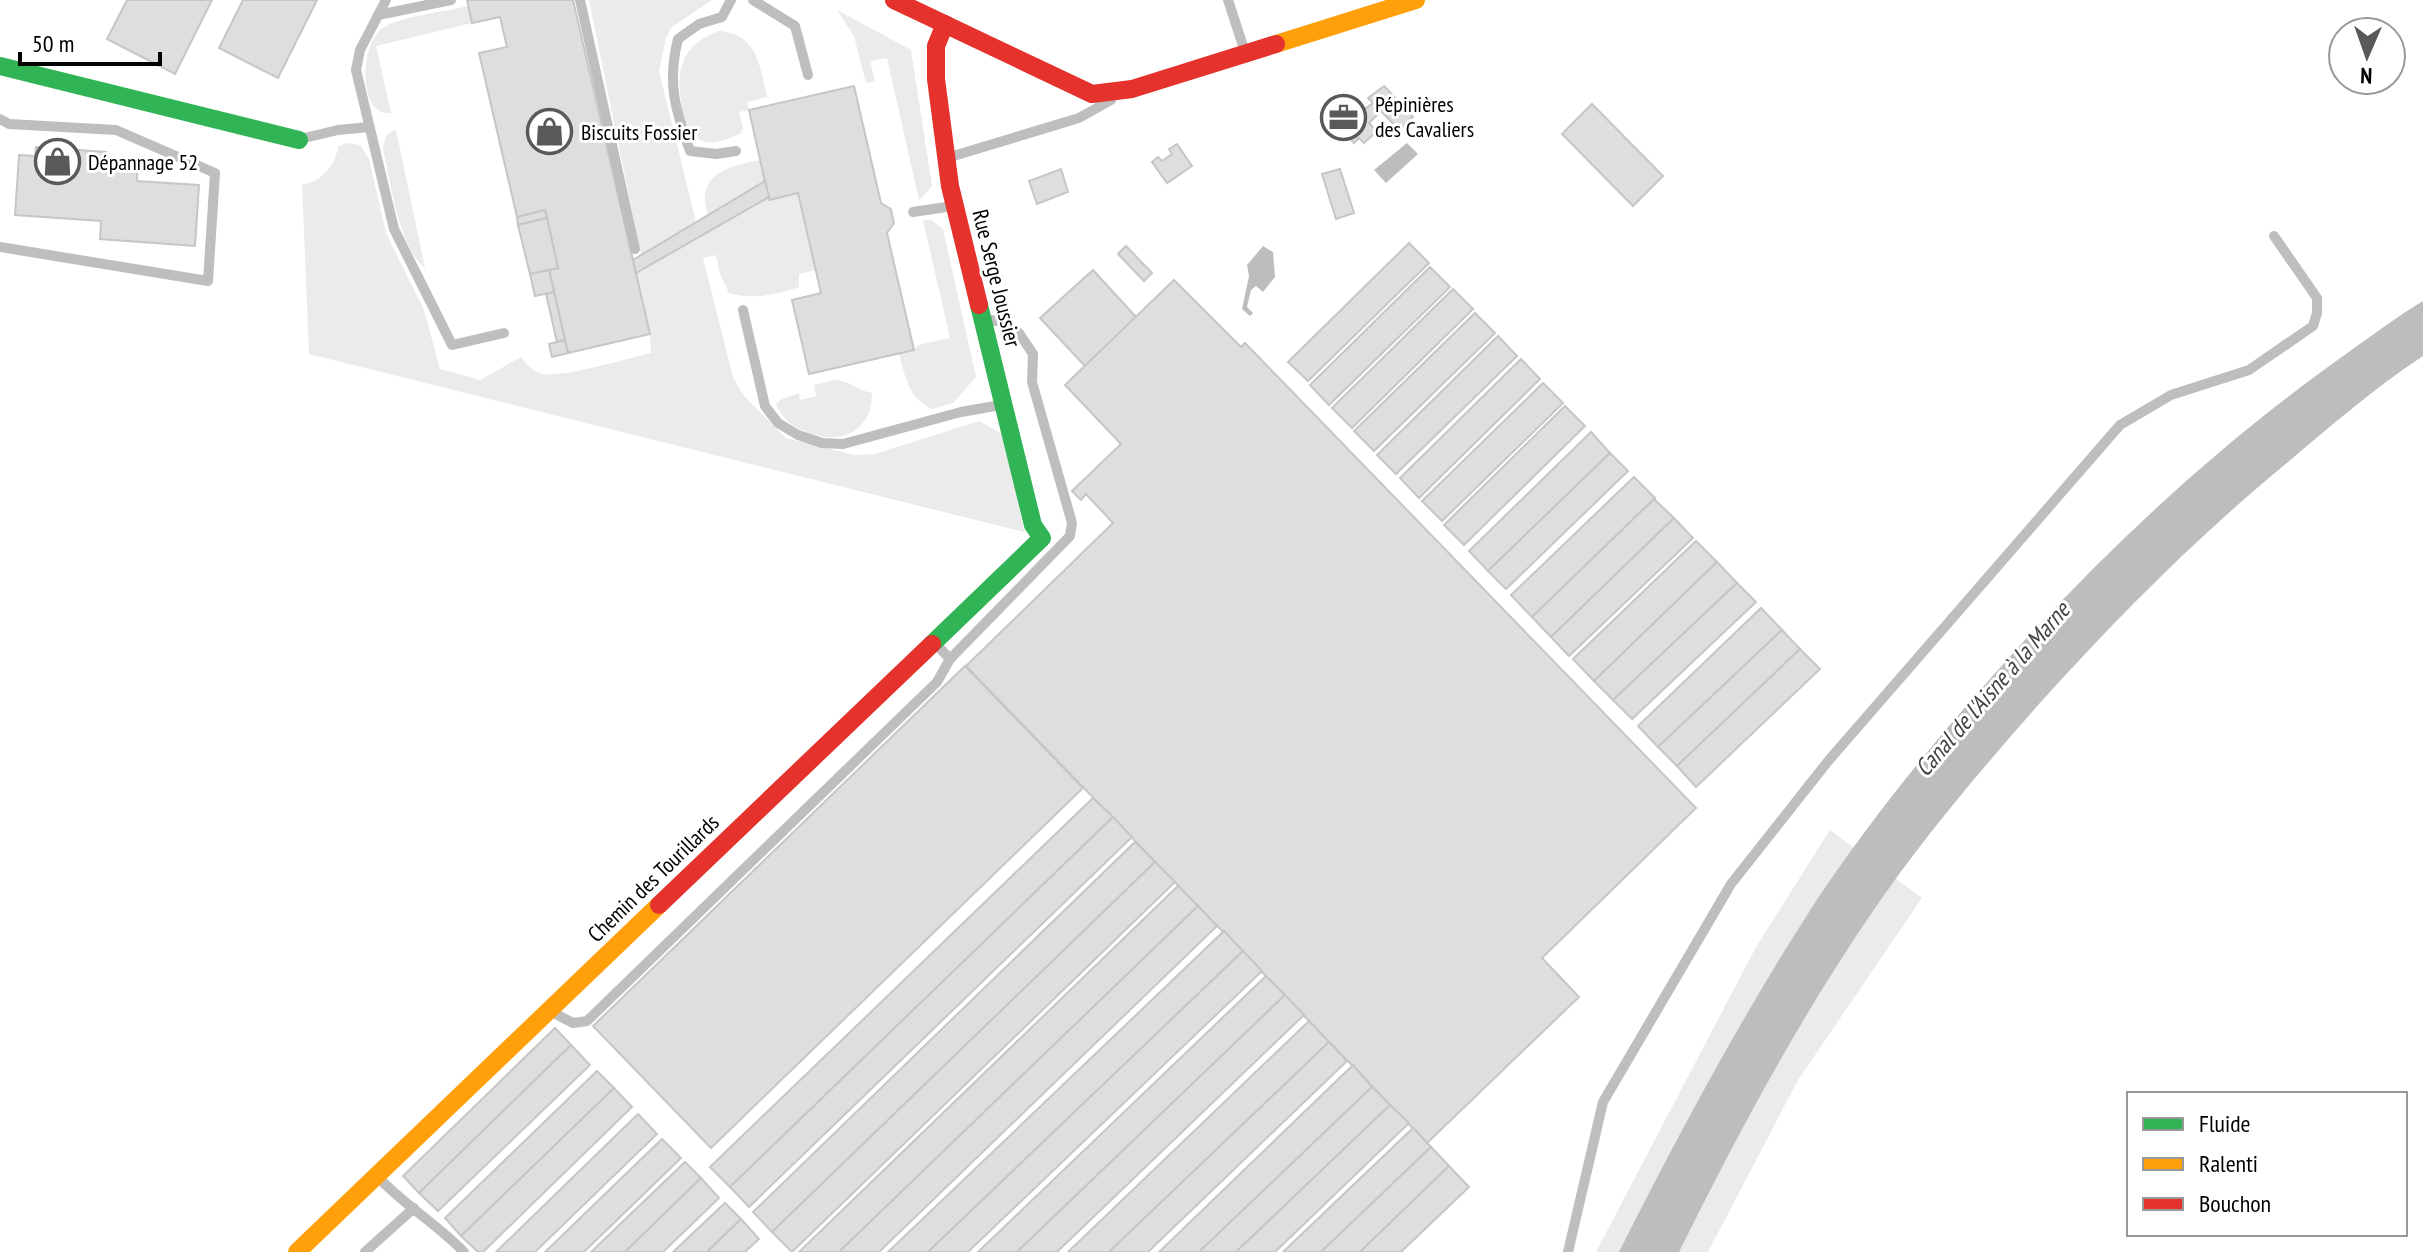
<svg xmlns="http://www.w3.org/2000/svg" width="2423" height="1252" font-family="'PT Sans Narrow',sans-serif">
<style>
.green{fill:#ebebeb}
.water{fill:#bdbdbd}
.building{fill:#dedede;stroke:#c6c6c6;stroke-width:2}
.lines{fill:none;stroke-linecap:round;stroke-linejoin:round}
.lane{stroke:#bebebe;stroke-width:10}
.fast{stroke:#30b455;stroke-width:18}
.slow{stroke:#ff9f0a;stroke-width:18}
.jam{stroke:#e5322d;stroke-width:18}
.labels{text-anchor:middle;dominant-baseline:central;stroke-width:6;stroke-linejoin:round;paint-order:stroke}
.poi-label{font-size:22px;fill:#000;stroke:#fff;text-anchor:start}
.street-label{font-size:22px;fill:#000;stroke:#fff}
.water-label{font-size:24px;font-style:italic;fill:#424242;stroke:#fff}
</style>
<rect width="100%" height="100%" fill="#fff"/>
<g class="green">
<polygon points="589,0 712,0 672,27 666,38 659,71 696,222 641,255"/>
<path d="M468,6l4,17 -96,23 15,67c-33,5 -32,-70 -8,-85 20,-13 62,-16 85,-22z"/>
<polygon points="837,10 911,50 932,186 919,200 887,58 870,61 875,81 866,83 854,36"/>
<path d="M719,31c38,2 41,35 48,66l-20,5 2,8 -10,2 4,17 -3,5c-12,5 -30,13 -42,5 -10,-6 -12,-15 -15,-26 -8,-37 -5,-68 36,-82z"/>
<path d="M396,130l29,138c-27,-22 -34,-86 -42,-119 1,-10 3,-16 13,-19z"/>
<path d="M346,143l14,2 9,14 17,74 38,77 16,59 40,11 41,-23c5,6 10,13 18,16 19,7 89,-15 112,-20l-1,-19 -14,-61 133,-76 29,-4 18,77 -17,4v13c-22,8 -48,13 -70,6l-9,-19 -4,-19 -13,3 30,119 11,19 42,42 68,17 21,-1 104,-33 27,15 18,96 -715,-178 -7,-169c22,-5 31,-18 37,-39z"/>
<path d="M760,160l5,21 -57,34c-14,-41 21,-49 52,-55z"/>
<path d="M923,220h8l12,9 33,148 -23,26 -21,6c-23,-11 -27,-32 -33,-56l15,-3 4,-5 32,-7z"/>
<path d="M834,380c14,0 24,11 38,13 0,64 -82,50 -96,11l6,-5 17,-6 1,7 16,-4 -2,-11z"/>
<polygon points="1830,830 1922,898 1798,1080 1708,1252 1596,1252 1756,947"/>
</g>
<g class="water">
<polygon points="1407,143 1418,154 1386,183 1374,170"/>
<polygon points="1263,246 1273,252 1275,277 1263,292 1256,286 1251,290 1247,307 1253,313 1250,316 1242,309 1249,276 1247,265"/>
<path d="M2423,301v55c-52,34 -100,77 -147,116 -85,71 -163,150 -237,232 -59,67 -116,134 -166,207 -74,108 -136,224 -194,341h-60c61,-121 125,-240 199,-354 61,-91 132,-176 206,-257 99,-108 206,-205 326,-290 24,-17 48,-35 73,-50z"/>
</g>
<g class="building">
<polygon points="127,0 212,0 175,74 107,39"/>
<polygon points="243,0 317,0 278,78 219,48"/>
<polygon points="467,0 573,0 650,334 568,353 549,270 558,268 545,210 517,217 479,53 507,47 500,17 472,23"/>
<polygon points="854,86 881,203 891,209 892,215 894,223 887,233 914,350 809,374 792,300 821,293 798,193 769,200 749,110"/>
<polygon points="1384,86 1413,117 1399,130 1381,111 1369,123 1377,131 1364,143 1359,138 1354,143 1334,122 1341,115 1338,112 1348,102 1359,113 1373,103 1368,98"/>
<polygon points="1592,104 1663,176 1633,206 1562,134"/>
<polygon points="1177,144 1192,166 1167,183 1152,162 1158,157 1162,161 1172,154 1169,149"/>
<polygon points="36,147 106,152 105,160 138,162 137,181 199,185 195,246 100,239 101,221 15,215 19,155 35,156"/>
<polygon points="1061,169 1068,192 1037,204 1029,181"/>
<polygon points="1340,169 1354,213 1336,219 1322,174"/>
<polygon points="765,181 769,197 636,273 633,260"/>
<polygon points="545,210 547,218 518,225 517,217"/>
<polygon points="547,218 558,268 530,274 518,225"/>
<polygon points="1409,243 1429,263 1308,381 1288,362"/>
<polygon points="1126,246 1152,273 1144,281 1118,254"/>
<polygon points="1430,267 1450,287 1329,405 1310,385"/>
<polygon points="549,270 554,292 535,296 530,274"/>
<polygon points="1093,270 1137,318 1085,366 1040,318"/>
<polygon points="1174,280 1241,347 1245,343 1696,808 1542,958 1579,997 1427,1143 966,666 1113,523 1086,494 1081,500 1072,491 1121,444 1065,385"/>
<polygon points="1453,289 1473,309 1352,428 1332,408"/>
<polygon points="554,292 565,340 557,342 546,294"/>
<polygon points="1475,313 1495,333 1374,451 1354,431"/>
<polygon points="1498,336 1517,356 1396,474 1377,455"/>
<polygon points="565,340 568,353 552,357 549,344"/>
<polygon points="1521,359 1540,379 1419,498 1400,478"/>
<polygon points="1543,383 1563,403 1442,521 1422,501"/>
<polygon points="1565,406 1585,426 1464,545 1444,525"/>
<polygon points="1591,432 1610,453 1488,571 1469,551"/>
<polygon points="1610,453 1628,471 1506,589 1488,571"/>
<polygon points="1634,477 1655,498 1532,617 1511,595"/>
<polygon points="1654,499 1674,518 1551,637 1532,617"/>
<polygon points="1674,518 1693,538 1569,656 1551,637"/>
<polygon points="1696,541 1717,562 1594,681 1573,659"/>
<polygon points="1717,562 1737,583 1613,700 1594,681"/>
<polygon points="1737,583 1756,602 1632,719 1613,700"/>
<polygon points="1761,608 1782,630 1658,747 1638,726"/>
<polygon points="1782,630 1800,649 1677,766 1658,747"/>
<polygon points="1800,649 1820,669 1696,787 1677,766"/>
<polygon points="965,666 1083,788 711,1148 593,1026"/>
<polygon points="1093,798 1113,817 730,1187 710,1167"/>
<polygon points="1113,817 1132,837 749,1207 730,1187"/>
<polygon points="1135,842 1155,862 772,1232 753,1212"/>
<polygon points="1155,862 1175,882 792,1252 772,1232"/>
<polygon points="1178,886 1198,906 839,1252 799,1252"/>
<polygon points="1198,906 1217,926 879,1252 839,1252"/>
<polygon points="1224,931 1243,951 928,1252 888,1252"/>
<polygon points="1243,951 1262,971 968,1252 928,1252"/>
<polygon points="1266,976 1285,995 1017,1252 978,1252"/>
<polygon points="1285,995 1304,1015 1057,1252 1017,1252"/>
<polygon points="1309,1021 1329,1042 1109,1252 1068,1252"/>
<polygon points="555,1028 571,1045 419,1193 403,1176"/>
<polygon points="1329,1042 1347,1061 1148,1252 1109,1252"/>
<polygon points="571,1045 590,1065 438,1211 419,1193"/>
<polygon points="1353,1065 1372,1087 1199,1252 1159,1252"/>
<polygon points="597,1071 614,1088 461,1236 445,1218"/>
<polygon points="1372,1087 1390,1105 1236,1252 1199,1252"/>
<polygon points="614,1088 632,1107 483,1252 478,1252 461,1236"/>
<polygon points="1390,1105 1409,1123 1275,1252 1236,1252"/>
<polygon points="638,1114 657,1134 535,1252 496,1252"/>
<polygon points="1413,1128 1431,1147 1321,1252 1283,1252"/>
<polygon points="662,1139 681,1158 584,1252 545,1252"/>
<polygon points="1431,1147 1449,1166 1360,1252 1321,1252"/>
<polygon points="685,1162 701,1178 625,1252 591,1252"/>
<polygon points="1449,1166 1469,1187 1401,1252 1360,1252"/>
<polygon points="701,1178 719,1198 663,1252 625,1252"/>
<polygon points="725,1203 741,1219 707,1252 673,1252"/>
<polygon points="741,1219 759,1239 745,1252 707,1252"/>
</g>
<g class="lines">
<g class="lane">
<polyline points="386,0 360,50 356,70 394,229 452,345 504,333"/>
<polyline points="580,0 635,249"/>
<path d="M731,0l-9,17 -23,7 -21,15c-11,44 -3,70 12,112l26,3 20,-3"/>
<polyline points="753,0 795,26 808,75"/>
<polyline points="1228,0 1245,52"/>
<polyline points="378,15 451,0"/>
<polyline points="0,119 9,124 116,130 215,173 208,281 0,247"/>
<polyline points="300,139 338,130 369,127"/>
<polyline points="950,157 1079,118 1111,100"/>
<polyline points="913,212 953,206"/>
<polyline points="743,310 765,406 778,423 798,435 822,443 843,444 961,412 1001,405"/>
<polyline points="950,659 1070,536 1072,523 1032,382 1033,354 1019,333 1002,322 985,319"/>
<polyline points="552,1012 573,1023 587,1021 937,682 950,659 936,644"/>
<path d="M378,1177c26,28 60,48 86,75"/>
<polyline points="365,1252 414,1208"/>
<polyline points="1568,1252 1603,1102 1731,884 1829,760 2120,425 2171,395 2249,370 2313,326 2317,313 2317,298 2274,236"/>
</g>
<g class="fast">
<polyline points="0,66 299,140"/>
<polyline points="932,644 1042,538 1033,525 979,305"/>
</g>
<g class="slow">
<polyline points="1276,44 1416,0"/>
<polyline points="297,1252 659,905"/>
</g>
<g class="jam">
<polyline points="894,0 1092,94 1132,89 1276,44"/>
<polyline points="945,24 936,46 936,79 950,186 979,305"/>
<polyline points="659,905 932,644"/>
</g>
</g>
<defs>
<symbol id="office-ring" viewBox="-11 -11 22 22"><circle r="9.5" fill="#fff" stroke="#595959" stroke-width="1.5"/><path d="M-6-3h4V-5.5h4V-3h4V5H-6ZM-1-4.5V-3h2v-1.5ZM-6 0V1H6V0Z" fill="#595959"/></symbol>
<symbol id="shop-ring" viewBox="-11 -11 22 22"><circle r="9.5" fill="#fff" stroke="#595959" stroke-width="1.5"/><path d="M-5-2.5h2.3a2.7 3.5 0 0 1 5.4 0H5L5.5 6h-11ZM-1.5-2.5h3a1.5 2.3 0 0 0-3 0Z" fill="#595959"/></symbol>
</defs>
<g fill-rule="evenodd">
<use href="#office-ring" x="1318" y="92" width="51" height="51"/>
<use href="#shop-ring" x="524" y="106" width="51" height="51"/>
<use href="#shop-ring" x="32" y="136" width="51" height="51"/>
</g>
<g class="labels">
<g class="poi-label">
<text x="1375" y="104">Pépinières<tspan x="1375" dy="25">des Cavaliers</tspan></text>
<text x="581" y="132">Biscuits Fossier</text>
<text x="88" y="162">Dépannage 52</text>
</g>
<g class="street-label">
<text transform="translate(997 278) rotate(76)">Rue Serge Joussier</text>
<text transform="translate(653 878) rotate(-44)">Chemin des Tourillards</text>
</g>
<g class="water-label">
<text transform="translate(1992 689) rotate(-49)">Canal de l'Aisne à la Marne</text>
</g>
</g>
<rect x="2127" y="1092" width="280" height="144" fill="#ffffff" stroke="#999999" stroke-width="2"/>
<rect x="2143" y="1118" width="40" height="12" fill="#30b455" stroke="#999999" stroke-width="2"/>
<text x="2199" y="1132" font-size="24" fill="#000000">Fluide</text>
<rect x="2143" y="1158" width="40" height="12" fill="#ff9f0a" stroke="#999999" stroke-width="2"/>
<text x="2199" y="1172" font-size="24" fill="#000000">Ralenti</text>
<rect x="2143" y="1198" width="40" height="12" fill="#e5322d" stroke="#999999" stroke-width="2"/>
<text x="2199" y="1212" font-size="24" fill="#000000">Bouchon</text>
<g transform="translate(2367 56) rotate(182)"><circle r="38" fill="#ffffff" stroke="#999999" stroke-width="2"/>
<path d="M0-6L14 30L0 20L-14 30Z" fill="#595959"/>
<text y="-12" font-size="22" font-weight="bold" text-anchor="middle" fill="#000000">N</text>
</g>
<path d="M20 52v12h140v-12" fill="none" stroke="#000000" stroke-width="4"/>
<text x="32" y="52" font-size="24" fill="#000000" stroke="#ffffff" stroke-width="6" paint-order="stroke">50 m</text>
</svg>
